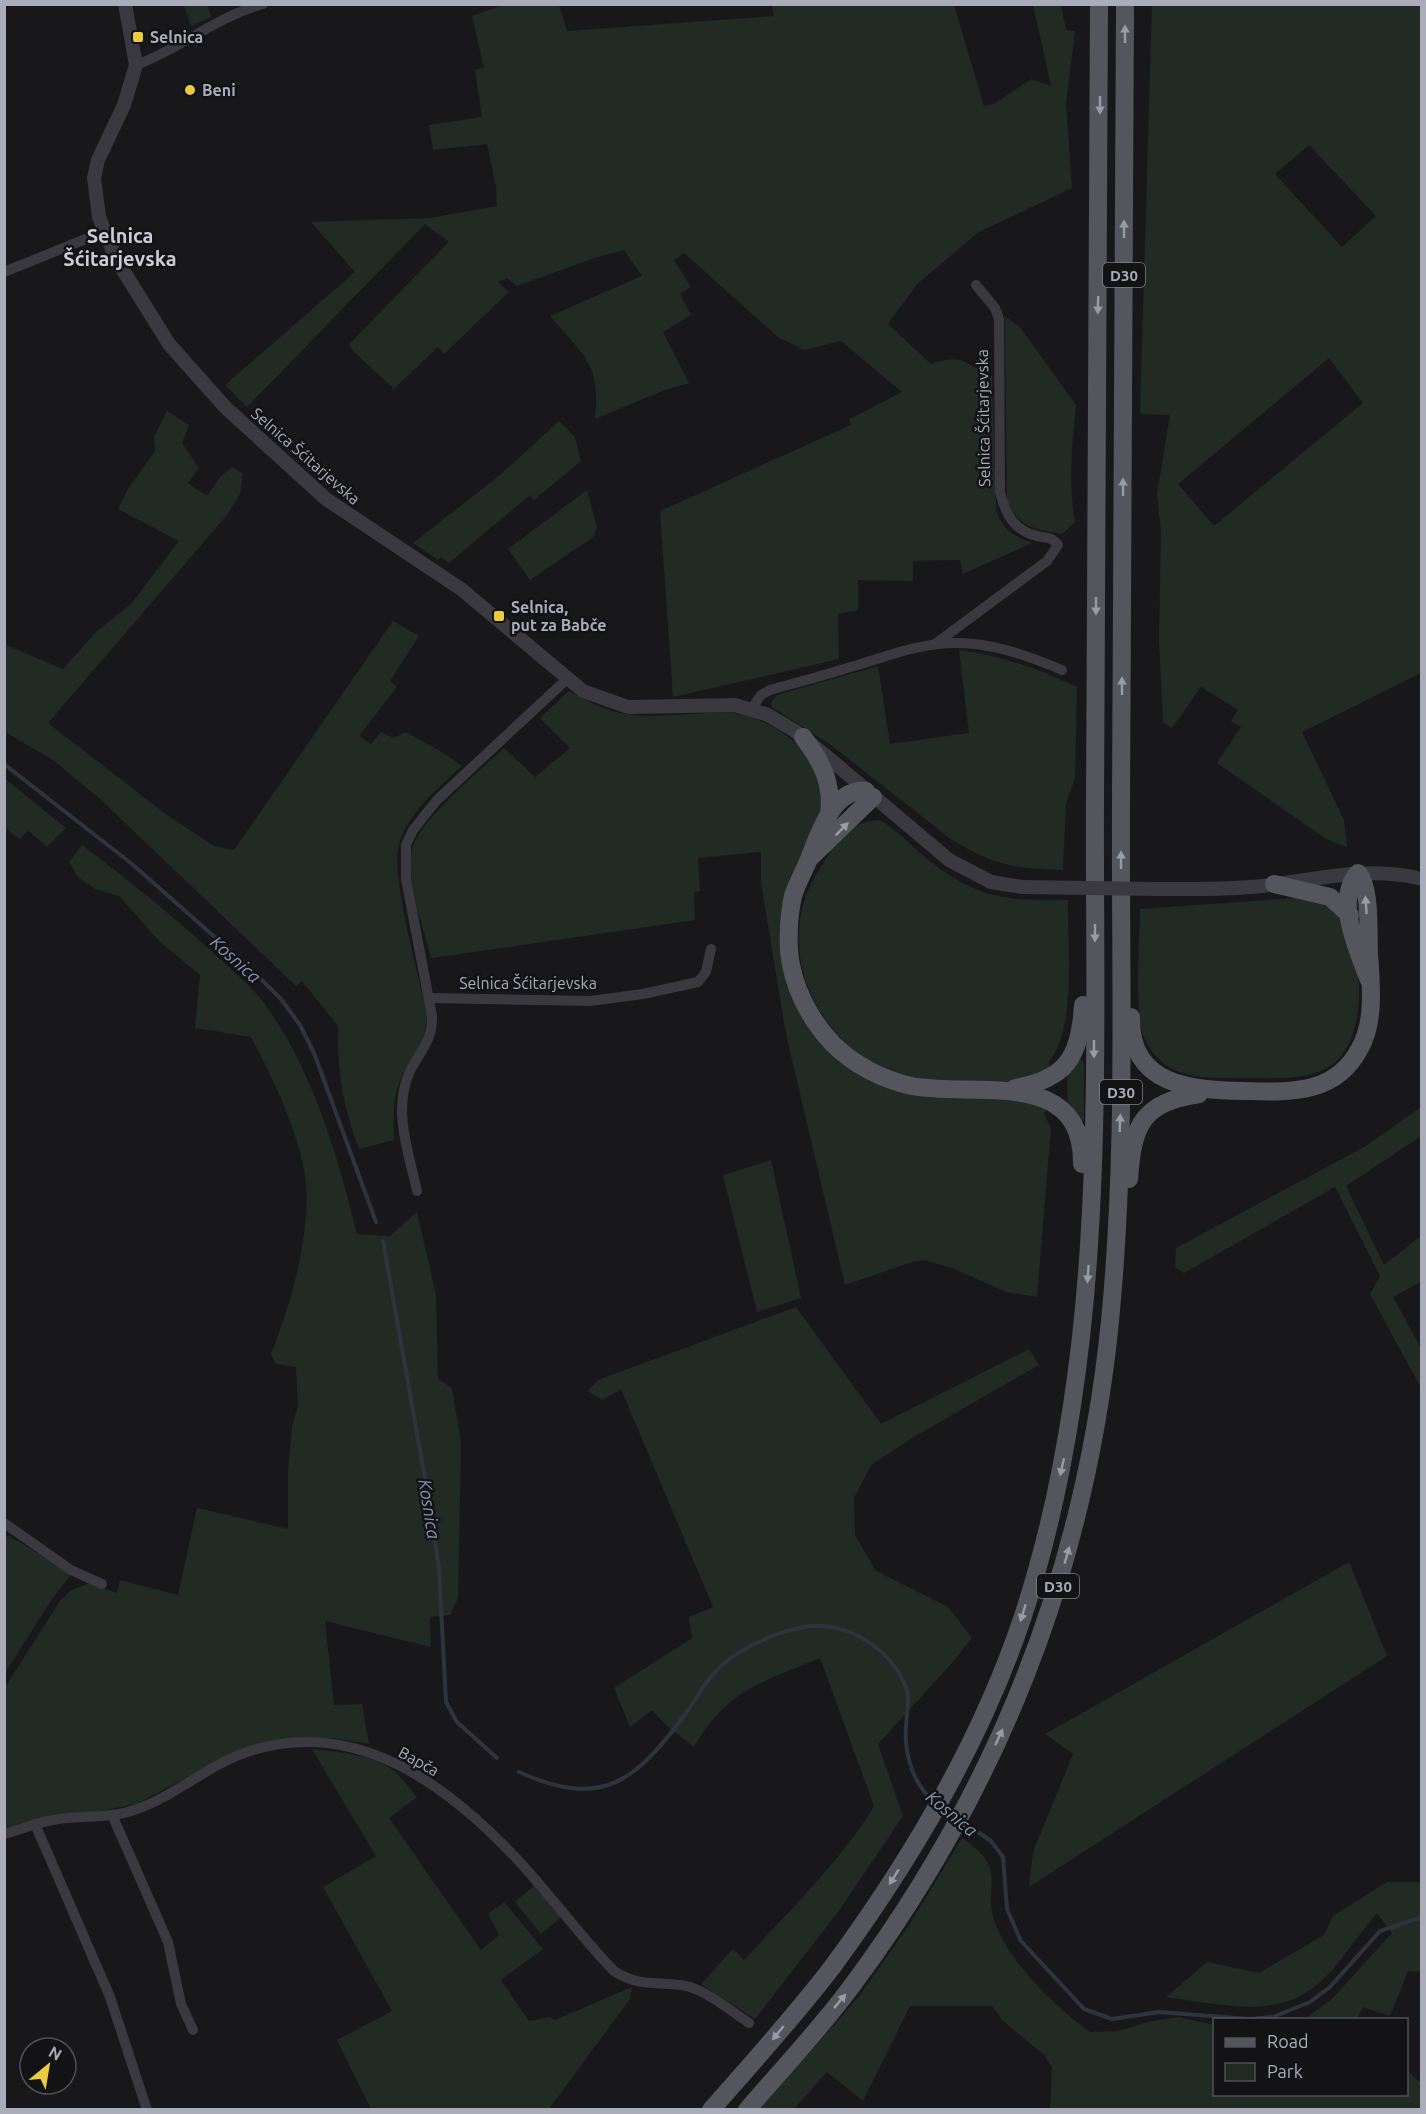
<svg xmlns="http://www.w3.org/2000/svg" width="1426" height="2114" font-family="Ubuntu,sans-serif">
<style>
.green{fill:#222a24;fill-rule:evenodd}
.lines{fill:none;stroke-linecap:round;stroke-linejoin:round}
.stream{stroke:#2e343d;stroke-width:4}
.minor{stroke:#39393f;stroke-width:10}
.tertiary{stroke:#39393f;stroke-width:14}
.primary{stroke:#55565d;stroke-width:18}
.tertiary-bridge{stroke:#39393f;stroke-width:14}
.oneway{fill:#999ca7}
.poi-dot{fill:#ebcb3f;stroke:#131315;stroke-width:2}
.labels{text-anchor:middle;dominant-baseline:central;stroke-width:5;stroke-linejoin:round;paint-order:stroke}
.shield{fill:#131315;stroke:#7d7f88;stroke-width:1.5}
.shield-label{font-size:15px;font-weight:bold;fill:#aaadb9}
.poi-label{font-size:16px;font-weight:bold;fill:#aaadb9;stroke:#131315;text-anchor:start}
.street-label{font-size:16px;fill:#aaadb9;stroke:#131315}
.water-label{font-size:18px;font-style:italic;fill:#8395b2;stroke:#131315}
.quarter-label{font-size:20px;font-weight:bold;fill:#cbccd5;stroke:#131315}
</style>
<rect width="100%" height="100%" fill="#18181a"/>
<g class="green">
<polygon points="184,5 207,5 211,17 191,26"/>
<path d="M503,5h56l8,26 207,-15 -2,-11h182l30,101 10,-2 37,-25 20,7 -18,-81h28l5,25 9,1 -9,72 6,85 -93,44 -62,52 -29,40 43,40c35,-12 33,2 61,12l4,133c5,19 17,27 36,34l-69,31 -3,-14 -47,1v20l-55,-1v30l-20,4 1,45 -166,38 -13,-186 191,-86 -2,-6 53,-27 -61,-51 -37,9 -26,-13 -94,-84 -10,7 17,27 -11,7 11,21 -28,17 26,51 -24,7 -70,29c6,-56 -11,-63 -45,-103l92,-40 -18,-26 -27,7 -80,29 -10,-8 -9,4 11,10 -65,62 -6,-7 -44,42 -41,-38 -4,-7 100,-102 -24,-18 -178,183 -22,-22 130,-113 -44,-50 119,-4 67,-12 -1,-20 -9,-42 -54,6 -4,-25 53,-8 -7,-47 9,-2 -12,-52z"/>
<path d="M1152,5h269v668l-119,59 42,88 3,27 -21,-8 -109,-76 24,-36 -10,-6 7,-11 -37,-23 -29,41 -9,-6 -4,-82 2,-108 -4,-38 13,-79 -30,-1zM1309,145l67,71 -34,31 -67,-73zM1329,358l34,45 -149,123 -36,-42z"/>
<path d="M1005,316l15,11 56,78c-4,40 -8,77 -1,117l-13,12c-28,-5 -41,-6 -55,-32z"/>
<path d="M167,411l22,14 -7,18 17,25 -11,15 19,13 14,-20 12,-9 10,7 -3,20 -13,21 -179,208 119,92 47,31 20,4 159,-229 26,15 -29,45 7,6 -38,49 12,8 10,-12 12,6 13,-6 36,20 20,14c-24,22 -53,46 -63,78 -9,32 21,134 28,171 0,29 -22,47 -30,74 -5,16 -3,34 -3,51l-35,9c-16,-44 -22,-77 -21,-123l-36,-45 -6,5 -196,-187 -47,-39 -48,-28 -1,-88 59,25 33,-37 35,-28 48,-63 -61,-32 10,-20 27,-38 -1,-14z"/>
<polygon points="559,421 575,437 581,461 534,500 530,495 449,563 441,557 438,560 413,543 500,475"/>
<polygon points="587,490 597,528 593,537 530,580 508,549"/>
<path d="M959,650c42,5 79,19 118,37l-2,91 -9,26 -3,66c-50,-2 -67,-4 -111,-30l-121,-95 -59,-38 -1,-5 6,-7 101,-29 12,78 79,-11z"/>
<path d="M569,691c46,27 68,27 121,23 16,-1 33,-3 49,0 48,10 100,57 80,110 -10,26 -34,48 -34,78 0,11 5,25 7,36 7,31 13,62 19,93l10,13 21,19 154,35 52,8 -4,8 7,14 -14,169 -31,-5 -51,-23 -30,-9 -16,3 -64,22 -59,-251 -25,-151v-31l-63,6 2,33 -6,1 1,28 -264,38c-8,-34 -25,-74 -19,-108 5,-28 70,-81 92,-102l31,29 35,-29 -30,-30z"/>
<polygon points="4,778 66,828 47,847 28,830 20,839 5,828"/>
<path d="M879,820c17,8 32,26 47,38 51,41 79,43 142,42 -1,43 9,129 -19,161v12c-11,3 -23,9 -35,10 -37,3 -106,-1 -138,-18 -57,-31 -91,-100 -72,-163 4,-15 12,-27 20,-40 13,-22 28,-41 55,-42z"/>
<path d="M82,845c44,33 86,67 127,104 18,17 40,34 55,54 48,65 74,153 93,231l33,2 27,-24 19,83 2,84 14,9 9,55 -3,155 -8,17 -20,2 1,30 -106,-26 9,84 28,-1 7,40 -37,-6h-36l-53,10 -107,56 -131,26v-143l55,-86 10,-10 19,-8 28,10 3,-13 58,15 19,-87 91,21v-58l4,-46 6,-19 -2,-39 -20,-3 -5,-10c20,-50 39,-116 35,-171 -4,-44 -34,-107 -55,-146l-56,-9 5,-53 -41,-34 -40,-45 -24,-7 -17,-12 -9,-15z"/>
<path d="M1296,898c13,1 29,1 38,11 30,30 37,126 -1,155 -22,17 -57,14 -84,14 -23,0 -49,2 -72,-7 -13,-5 -26,-18 -32,-31 -12,-26 -5,-99 -5,-131z"/>
<polygon points="1079,1057 1084,1063 1084,1120 1082,1122 1068,1109 1067,1074"/>
<polygon points="1421,1107 1421,1136 1346,1186 1384,1265 1421,1236 1421,1282 1393,1297 1421,1348 1421,1388 1370,1294 1380,1276 1335,1187 1184,1273 1175,1268 1176,1248 1366,1146"/>
<polygon points="771,1160 801,1298 757,1312 723,1175"/>
<path d="M796,1307l85,117 148,-75 10,16 -127,73 -41,27 -17,33 1,37 21,36 72,36 24,31 -20,25 -74,81 25,72 -65,96 -83,107 -54,-35 32,-35 11,11c42,-46 99,-101 130,-154l-54,-148c-59,25 -91,30 -126,89l-27,-21 -15,-16 -22,17 -16,-39 78,-50 -3,-21 24,-10 -92,-218 -19,11 -14,-9 10,-11z"/>
<polygon points="9,1536 72,1573 52,1599 5,1673 4,1537"/>
<polygon points="1349,1562 1387,1656 1029,1887 1033,1852 1073,1754 1045,1734"/>
<path d="M312,1749c26,3 62,5 83,23 8,7 15,17 22,25l-28,21 92,132 18,-15 -11,-21 16,-12 39,47 -42,31 28,41 21,-4 5,3 77,-33 -2,12 -81,110h-178l-34,-69 55,-29 -69,-124 53,-31z"/>
<path d="M962,1838c52,35 15,48 36,92 16,37 60,79 92,102l28,-1 34,-10 27,-4 35,8v69h192l1,-23 14,12v26h-371l2,-41 -8,-13 -41,-34 -11,-15h-82l-47,95 -36,-29 -33,37h-34l100,-114 49,-70z"/>
<path d="M1387,1882h35l-1,90 -13,-1 -18,45 -27,-9 -6,12h-53l27,-19 61,-67 -15,-20c-20,23 -37,52 -59,71 -43,37 -103,19 -152,13l41,-35 52,11 65,-38 9,-19z"/>
<polygon points="535,1885 562,1916 541,1934 515,1902"/>
</g>
<g class="lines">
<g class="stream">
<polyline points="4,764 132,864 250,968 281,999 300,1025 314,1053 376,1222"/>
<polyline points="383,1241 430,1507 439,1569 446,1702 457,1722 497,1758"/>
<path d="M519,1772c86,39 119,7 170,-63 10,-15 19,-32 33,-44 23,-19 52,-32 82,-38 41,-8 91,23 103,64 3,11 -1,25 -1,36 -2,26 7,58 28,74"/>
<polyline points="962,1821 991,1841 1003,1857 1007,1909 1021,1941 1084,2009 1112,2019 1159,2012 1249,2019 1273,2017 1310,2002 1330,1987 1380,1931 1422,1917"/>
</g>
<g class="minor">
<path d="M136,65c44,-16 80,-48 127,-61"/>
<polyline points="4,272 103,232"/>
<path d="M935,644l112,-83 11,-16c-5,-8 -12,-7 -21,-9 -23,-5 -32,-23 -37,-44l-1,-173 -4,-11 -19,-23"/>
<path d="M752,708l9,-13 9,-5c28,-8 56,-15 84,-24 34,-10 66,-23 102,-23 37,0 73,13 106,27"/>
<polyline points="429,998 590,1001 643,994 698,982 706,972 711,949"/>
<path d="M417,1191c-8,-38 -25,-81 -7,-120 10,-20 23,-31 22,-55l-26,-137v-34l7,-15 24,-30 129,-120"/>
<polyline points="4,1523 71,1570 102,1584"/>
<polyline points="113,1817 168,1942 181,2004 193,2030"/>
<polyline points="35,1824 110,1997 147,2110"/>
<path d="M4,1834c15,-4 29,-10 44,-13 30,-7 60,-1 89,-12 40,-14 72,-45 113,-58 106,-34 196,33 266,107 34,36 63,77 98,113 30,19 46,8 76,16 21,7 41,24 59,36"/>
</g>
<g class="tertiary">
<polyline points="125,4 136,65 124,105 98,160 94,178 99,217 116,259 169,344 225,407 326,499 461,589 583,691 628,707 735,705 768,715 795,731 825,755 949,860 991,882 1022,887"/>
<path d="M1156,889c36,0 71,1 106,-3 53,-6 107,-21 160,-7"/>
</g>
<g class="primary">
<path d="M803,737c19,25 30,46 26,78"/>
<path d="M866,791c-33,-3 -47,43 -57,68 -5,12 -12,24 -16,37 -4,18 -5,36 -4,55 3,34 20,68 44,93 21,21 50,36 79,42 62,12 171,-20 170,78"/>
<polyline points="812,856 873,797"/>
<polyline points="1274,884 1330,897 1350,915"/>
<path d="M1131,1017c-1,69 60,73 113,74 46,1 92,4 116,-43 15,-26 11,-65 9,-94 -1,-21 2,-66 -11,-81 -24,27 0,78 11,107"/>
<path d="M1015,1088c53,-9 65,-33 68,-83"/>
<path d="M1129,1179c4,-55 13,-76 70,-85"/>
<path d="M711,2110c41,-47 84,-94 122,-144 78,-106 148,-224 190,-350 86,-262 71,-541 72,-813 1,-266 5,-532 4,-799"/>
<path d="M747,2110c36,-42 75,-83 107,-127 146,-197 232,-418 256,-662 17,-173 10,-347 11,-520 1,-265 3,-531 4,-797"/>
</g>
<polyline class="tertiary-bridge" points="1022,887 1156,889"/>
</g>
<defs><path id="oneway-solid" d="M-6-.8H1V-3.2L6.5 0L1 3.2V.8H-6Z" transform="scale(1.5)"/></defs>
<g class="oneway">
<use href="#oneway-solid" transform="translate(1125 34) rotate(-90)"/>
<use href="#oneway-solid" transform="translate(1100 105) rotate(90)"/>
<use href="#oneway-solid" transform="translate(1124 229) rotate(-90)"/>
<use href="#oneway-solid" transform="translate(1098 305) rotate(91)"/>
<use href="#oneway-solid" transform="translate(1123 487) rotate(-90)"/>
<use href="#oneway-solid" transform="translate(1096 606) rotate(90)"/>
<use href="#oneway-solid" transform="translate(1122 686) rotate(-90)"/>
<use href="#oneway-solid" transform="translate(842 829) rotate(-45)"/>
<use href="#oneway-solid" transform="translate(1121 860) rotate(-90)"/>
<use href="#oneway-solid" transform="translate(1366 905) rotate(-94)"/>
<use href="#oneway-solid" transform="translate(1095 933) rotate(90)"/>
<use href="#oneway-solid" transform="translate(1094 1049) rotate(90)"/>
<use href="#oneway-solid" transform="translate(1120 1123) rotate(-88)"/>
<use href="#oneway-solid" transform="translate(1088 1274) rotate(94)"/>
<use href="#oneway-solid" transform="translate(1062 1467) rotate(103)"/>
<use href="#oneway-solid" transform="translate(1067 1555) rotate(-74)"/>
<use href="#oneway-solid" transform="translate(1023 1613) rotate(107)"/>
<use href="#oneway-solid" transform="translate(999 1737) rotate(-65)"/>
<use href="#oneway-solid" transform="translate(894 1877) rotate(122)"/>
<use href="#oneway-solid" transform="translate(840 2001) rotate(-50)"/>
<use href="#oneway-solid" transform="translate(778 2033) rotate(129)"/>
</g>
<g class="poi-dot">
<rect x="132" y="31" width="12" height="12" rx="3"/>
<circle cx="190" cy="90" r="6"/>
<rect x="493" y="610" width="12" height="12" rx="3"/>
</g>
<g class="labels">
<g class="shield">
<rect x="1103" y="263" width="42" height="24" rx="4.5"/>
<rect x="1100" y="1080" width="42" height="24" rx="4.5"/>
<rect x="1037" y="1574" width="42" height="24" rx="4.5"/>
</g>
<g class="shield-label">
<text x="1124" y="275">D30</text>
<text x="1121" y="1092">D30</text>
<text x="1058" y="1586">D30</text>
</g>
<g class="poi-label">
<text x="150" y="37">Selnica</text>
<text x="202" y="90">Beni</text>
<text x="511" y="607">Selnica,<tspan x="511" dy="18">put za Babče</tspan></text>
</g>
<g class="street-label">
<text transform="translate(983 418) rotate(-91)">Selnica Šćitarjevska</text>
<text transform="translate(306 456) rotate(41)">Selnica Šćitarjevska</text>
<text x="528" y="983">Selnica Šćitarjevska</text>
<text transform="translate(419 1761) rotate(29)">Bapča</text>
</g>
<g class="water-label">
<text transform="translate(236 959) rotate(42)">Kosnica</text>
<text transform="translate(430 1509) rotate(81)">Kosnica</text>
<text transform="translate(952 1813) rotate(40)">Kosnica</text>
</g>
<g class="quarter-label">
<text x="120" y="235">Selnica<tspan x="120" dy="23">Šćitarjevska</tspan></text>
</g>
</g>
<rect width="1426" height="2114" fill="none" stroke="#aaadb9" stroke-width="12"/>
<rect x="1213" y="2018" width="195" height="78" fill="#131315" stroke="#4f5157" stroke-width="1.5"/>
<rect x="1225" y="2038" width="30" height="9" fill="#55565d" stroke="#4f5157" stroke-width="1.5"/>
<text x="1267" y="2048" font-size="18" fill="#aaadb9">Road</text>
<rect x="1225" y="2063" width="30" height="18" fill="#222a24" stroke="#4f5157" stroke-width="1.5"/>
<text x="1267" y="2078" font-size="18" fill="#aaadb9">Park</text>
<g transform="translate(48 2066) rotate(30)"><circle r="28" fill="#131315" stroke="#4f5157" stroke-width="1.5"/>
<path d="M0-4.5L10 22L0 15L-10 22Z" fill="#ebcb3f"/>
<text y="-9" font-size="16" font-weight="bold" text-anchor="middle" fill="#aaadb9">N</text>
</g>
</svg>
